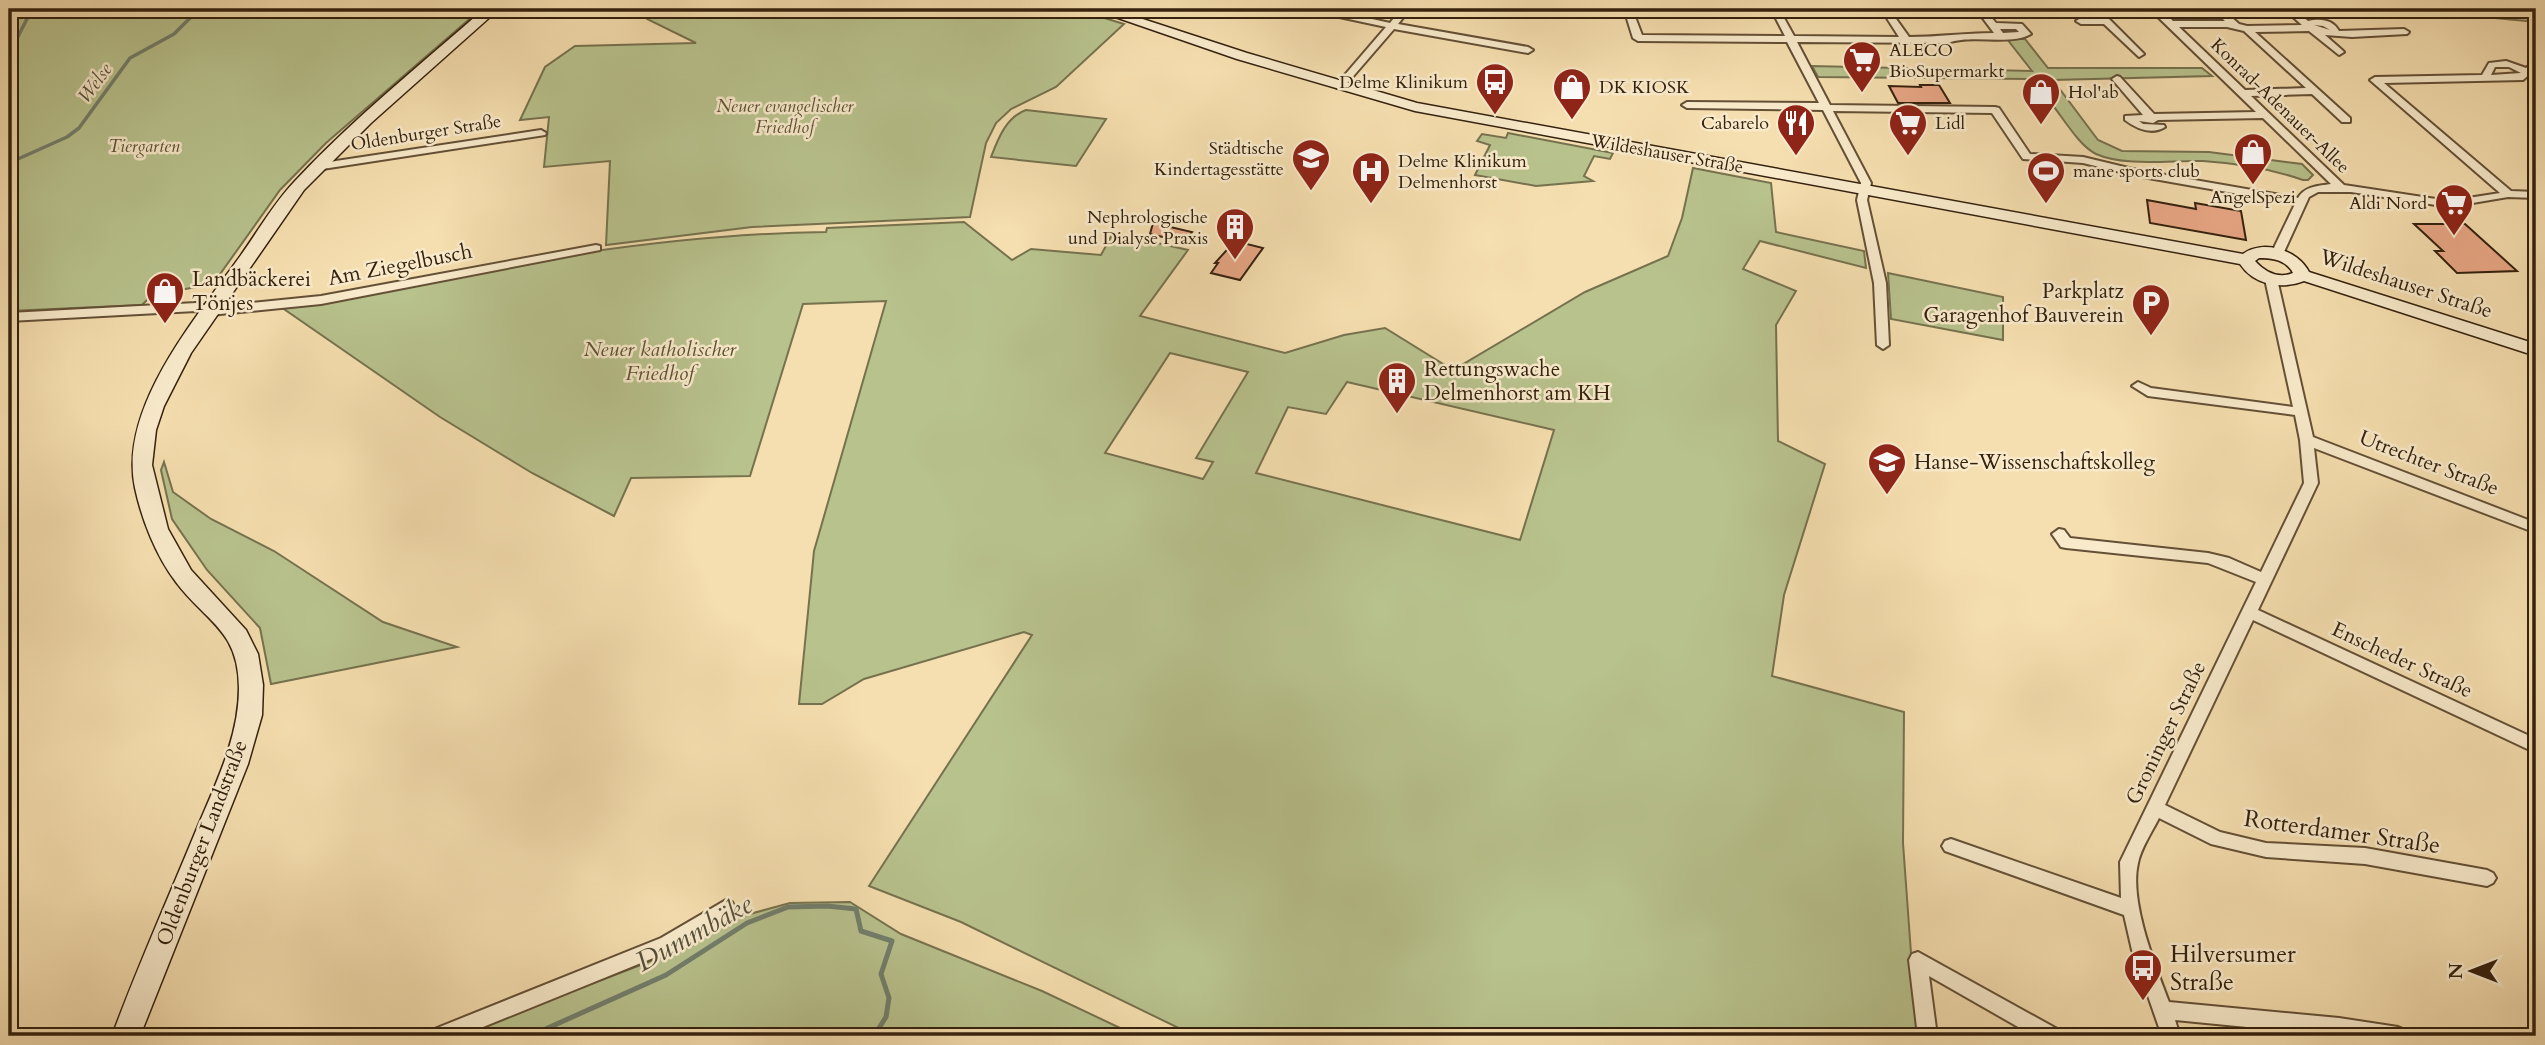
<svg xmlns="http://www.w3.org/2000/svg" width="2545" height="1045" font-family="Cardo,serif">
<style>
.green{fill:#b8c28d;stroke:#76724e;stroke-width:2;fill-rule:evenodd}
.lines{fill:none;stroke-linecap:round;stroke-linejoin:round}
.stream-far1{stroke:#727e6c;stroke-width:3.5}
.stream{stroke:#727e6c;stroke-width:5}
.building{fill:#e9a786;stroke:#34210e;stroke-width:2}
.minor-casing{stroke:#645036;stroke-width:4}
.secondary-casing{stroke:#34210e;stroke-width:3}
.minor{fill:#f8eacb;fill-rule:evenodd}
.secondary{fill:#f8eacb;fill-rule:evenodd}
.labels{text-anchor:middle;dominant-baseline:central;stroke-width:5;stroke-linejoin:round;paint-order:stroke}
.far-poi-label{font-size:18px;fill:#34210e;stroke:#f8eacb;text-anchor:start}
.far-park-label{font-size:18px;font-style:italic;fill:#5c5134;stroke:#f8eacb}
.far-street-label{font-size:18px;fill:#34210e;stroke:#f8eacb}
.far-water-label{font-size:19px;font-style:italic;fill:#53503d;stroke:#f8eacb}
.street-label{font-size:21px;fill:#34210e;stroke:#f8eacb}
.poi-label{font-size:21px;fill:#34210e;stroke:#f8eacb;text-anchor:start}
.park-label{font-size:21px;font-style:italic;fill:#5c5134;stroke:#f8eacb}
.near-street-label{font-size:24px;fill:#34210e;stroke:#f8eacb}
.near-poi-label{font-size:24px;fill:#34210e;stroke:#f8eacb;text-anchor:start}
.near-water-label{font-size:28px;font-style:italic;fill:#53503d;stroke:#f8eacb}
</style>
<rect width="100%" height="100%" fill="#f5deaf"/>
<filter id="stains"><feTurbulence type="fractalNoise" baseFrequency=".00286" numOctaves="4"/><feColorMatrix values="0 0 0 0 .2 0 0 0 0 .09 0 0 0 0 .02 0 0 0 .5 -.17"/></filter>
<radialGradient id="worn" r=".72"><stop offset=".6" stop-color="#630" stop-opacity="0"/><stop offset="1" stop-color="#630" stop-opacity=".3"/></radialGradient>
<g class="green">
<polygon points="9,9 481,9 326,143 280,190 213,284 152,295 142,305 9,311"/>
<polygon points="649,9 1075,9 1124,24 1056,87 1011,109 996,123 986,143 970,217 752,227 606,245 610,161 544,167 549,117 520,120 545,67 575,46 696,43 647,19"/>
<polygon points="2399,9 2536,9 2536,22"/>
<path d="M2007,39h18l23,29h154l10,8 -159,4 45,60 24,11 87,1 93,12 11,11 -5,5h-5c-32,-11 -66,-17 -100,-19 -31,-1 -78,6 -107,-7 -24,-12 -43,-58 -68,-75l-210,-2 -6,-11 220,5z"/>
<path d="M1026,110l80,9 -30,47 -85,-9c7,-18 15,-40 35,-47z"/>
<polygon points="1508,133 1613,153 1610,159 1594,156 1584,176 1593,181 1536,186 1475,175 1490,145 1477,141 1482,134 1506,138"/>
<path d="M1693,168l78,15 5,49 88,19 2,17 -106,-27 -17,28 53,22 -20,34 2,116 47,23 -41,131 -12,81 132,36 -1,131 14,193h-722l-234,-114 -92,-36 163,-251 -8,-3 -160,47 -42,25h-23l15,-153 72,-250 -83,3 -53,172 -119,2 -17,38 -82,-43 -92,-56 -159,-110c180,-34 361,-73 545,-75l1,-4 137,-6 48,38 19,-11 70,6 12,-22 75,17 -48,66 145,37 59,-18 41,-7 68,42 132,-78 83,-36 14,-38zM1170,353l78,19 -52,86 17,4 -10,17 -98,-26zM1347,382l207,48 -34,110 -264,-67 32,-66 38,7z"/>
<polygon points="1888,273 2003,297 2003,340 1891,319"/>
<polygon points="164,462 173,492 211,519 274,551 383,622 457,647 271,684 260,628 207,570 172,519 161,470"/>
<polygon points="850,902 901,934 1042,991 1137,1036 455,1036 693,945 724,921 790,903"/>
</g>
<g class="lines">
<g class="stream-far1">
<polyline points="9,15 29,15 9,54"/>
<polyline points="9,163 67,137 79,128 130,58 174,34 195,13 195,9"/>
</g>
<polyline class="stream" points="530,1036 666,975 747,923 788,907 827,906 856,909 861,931 892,941 881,974 889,998 886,1017 874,1036"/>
</g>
<g class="building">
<polygon points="1920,85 1939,85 1950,103 1898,103 1889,86 1921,87"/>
<polygon points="2147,200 2196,209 2195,203 2241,211 2246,240 2150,223"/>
<polygon points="1153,223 1192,232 1184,242 1150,234"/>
<polygon points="2414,224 2465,224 2517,271 2457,273 2435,251 2443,251"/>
<polygon points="1235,241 1263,248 1240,280 1211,273 1218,263 1215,263"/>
</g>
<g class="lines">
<defs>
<g id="minor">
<polygon points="1312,9 1327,9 1390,23 1401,9 1410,9 1398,24 1528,47 1533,50 1528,53 1394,29 1343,88 1337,88 1337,84 1386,27 1316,12"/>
<path d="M1624,9h8l10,26 143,1 -14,-27h8l15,27 105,1 -18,-28h8l20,28c29,0 56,-4 85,-4l-18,-24h8l12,14 26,1 9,10c-21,12 -59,0 -83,9l-151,-1 33,63 165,2 4,1 31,46 53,3 54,13 161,28c7,-12 20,-12 33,-14l-68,-66 -105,2 -5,3 -14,-2 4,3 21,1 1,2c-13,8 -28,2 -40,-7v-4l18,-1 -31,-36 5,-3 3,1 34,37 102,-2 -98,-95h-51l37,37 -5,3 -35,-33h-23l-5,-3 5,-3h17l-8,-9h9l2,2h51l-1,-2h9l13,12h52l-12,-12h9l17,15 8,2 55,-1 -18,-16h9l15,12c13,-3 25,-1 31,10l65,-2 5,3 -2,2 -55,3 -27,-2 17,15 2,2 -5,3 -30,-24 -54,1 95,86v4h-8l-30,-28 -61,2 93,89 105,16 51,-8 -130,-113 5,-3 107,-2 7,-12 17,-2 20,7 10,-8v8l-13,12 -139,3 127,108 25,1v6l-28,-1 -59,10 -98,-15h-33l-9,5 -26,57 -6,3 -6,-3 24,-50 -158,-28 -54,-13 -60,-4 -31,-46 -159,-2 38,72 -4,17 19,83 3,62 -6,4 -6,-4 -3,-62 -17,-83 4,-17 -38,-73 -136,-2 -5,-3 5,-3 132,1 -32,-61 -149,-1 -5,-3zM2314,25l9,1 7,4zM2179,27h48l17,4 62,57 -61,2zM2000,29h16l3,3 -16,1zM2495,67h14l12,6 -30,2z"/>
<polygon points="541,130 546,133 545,135 316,170 311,167 316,164"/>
<polygon points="596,245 600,246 600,250 321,304 210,315 196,311 9,321 9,313 196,303 210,307 321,296"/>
<path d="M2271,276l6,3 36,158 223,86v10l-222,-85 4,35 -60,127 278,129v14l-283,-133 -88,185 55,27 46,11 99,5 122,22 6,3 3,5 -3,5 -6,3 -122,-22 -99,-7 -55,-13 -52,-26c-7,14 -18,30 -21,45 -9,38 17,102 31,139l170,16 59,9 7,3 2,6h-67l-165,-16 5,16h-18l-30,-86 -8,-35 -179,-64 -3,-5 3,-5 6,-2 170,59 -1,-36 136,-280 -48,-19 -142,-15 -5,-1 -9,-13 7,-5 5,1 6,8 138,15 21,5 32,14 43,-89 -4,-43 -5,-25 -147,-19 -16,-10 6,-4 13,6 142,19 -28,-128z"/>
<polygon points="726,900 732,902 735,908 732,914 673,950 461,1036 430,1036 432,1030 661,938"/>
<polygon points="1918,952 2059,1030 2061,1036 2034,1036 1929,976 1937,1036 1918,1036 1909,960 1912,954"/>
</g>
<g id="secondary">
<path d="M484,9h15l-128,114 -67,67 -113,163 -27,53 -8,24 -4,35 16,64 23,41 55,60 12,24 5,31 -1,30 -14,49 -108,272h-28c25,-68 55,-135 83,-203 19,-46 44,-94 44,-145 0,-58 -33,-66 -63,-106 -20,-26 -34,-62 -41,-94 -17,-81 62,-171 106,-233 17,-24 33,-52 54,-74 58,-62 125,-116 189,-172z"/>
<path d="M1092,9h20l135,44 170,50 826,151c20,-15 55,-4 66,18l227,72v12l-232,-75c-23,9 -50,4 -64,-17l-825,-153 -178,-52zM2259,258c14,0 27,2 34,15 -15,6 -28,-1 -38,-12z"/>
</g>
</defs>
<use href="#minor" class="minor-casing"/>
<use href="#secondary" class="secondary-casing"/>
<use href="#minor" class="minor"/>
<use href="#secondary" class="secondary"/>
</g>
<defs>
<symbol id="supermarket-pin" viewBox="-11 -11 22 30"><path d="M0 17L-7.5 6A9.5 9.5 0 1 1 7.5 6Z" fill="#8f2418" stroke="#f8eacb"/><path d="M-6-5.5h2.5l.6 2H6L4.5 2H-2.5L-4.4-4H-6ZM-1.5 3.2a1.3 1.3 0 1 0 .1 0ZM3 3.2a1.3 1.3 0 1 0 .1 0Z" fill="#fff"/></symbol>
<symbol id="bus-pin" viewBox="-11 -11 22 30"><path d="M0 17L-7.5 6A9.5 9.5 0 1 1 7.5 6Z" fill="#8f2418" stroke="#f8eacb"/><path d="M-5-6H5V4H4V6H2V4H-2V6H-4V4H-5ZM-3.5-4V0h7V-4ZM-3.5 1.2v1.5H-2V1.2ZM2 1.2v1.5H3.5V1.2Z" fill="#fff"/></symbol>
<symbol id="shop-pin" viewBox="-11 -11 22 30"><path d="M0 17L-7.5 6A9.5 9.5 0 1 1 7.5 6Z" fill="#8f2418" stroke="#f8eacb"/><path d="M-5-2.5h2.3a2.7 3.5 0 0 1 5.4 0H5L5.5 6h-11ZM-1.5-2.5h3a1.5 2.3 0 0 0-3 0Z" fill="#fff"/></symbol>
<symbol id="restaurant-pin" viewBox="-11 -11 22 30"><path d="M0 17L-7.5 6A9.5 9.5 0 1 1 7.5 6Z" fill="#8f2418" stroke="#f8eacb"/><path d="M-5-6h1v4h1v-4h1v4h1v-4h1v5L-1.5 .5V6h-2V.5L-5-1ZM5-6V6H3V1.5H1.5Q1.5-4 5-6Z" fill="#fff"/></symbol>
<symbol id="school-pin" viewBox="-11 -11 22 30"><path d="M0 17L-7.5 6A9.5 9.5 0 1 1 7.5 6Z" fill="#8f2418" stroke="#f8eacb"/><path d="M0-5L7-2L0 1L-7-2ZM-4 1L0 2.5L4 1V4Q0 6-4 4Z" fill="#fff"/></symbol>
<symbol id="hospital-pin" viewBox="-11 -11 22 30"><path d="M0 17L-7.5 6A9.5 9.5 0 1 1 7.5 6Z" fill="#8f2418" stroke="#f8eacb"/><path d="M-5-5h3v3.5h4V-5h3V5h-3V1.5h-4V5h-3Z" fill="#fff"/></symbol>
<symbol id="stadium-pin" viewBox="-11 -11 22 30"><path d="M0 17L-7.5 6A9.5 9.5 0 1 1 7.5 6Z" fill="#8f2418" stroke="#f8eacb"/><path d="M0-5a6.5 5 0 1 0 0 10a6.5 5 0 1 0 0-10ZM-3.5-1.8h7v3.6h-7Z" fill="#fff"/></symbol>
<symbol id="building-pin" viewBox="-11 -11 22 30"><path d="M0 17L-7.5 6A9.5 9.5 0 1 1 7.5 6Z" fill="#8f2418" stroke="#f8eacb"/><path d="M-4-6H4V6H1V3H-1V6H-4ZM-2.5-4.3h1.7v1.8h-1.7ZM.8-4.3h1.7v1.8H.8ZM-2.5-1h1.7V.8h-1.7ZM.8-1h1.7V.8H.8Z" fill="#fff"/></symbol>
<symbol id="parking-pin" viewBox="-11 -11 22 30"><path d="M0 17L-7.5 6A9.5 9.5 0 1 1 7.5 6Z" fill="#8f2418" stroke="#f8eacb"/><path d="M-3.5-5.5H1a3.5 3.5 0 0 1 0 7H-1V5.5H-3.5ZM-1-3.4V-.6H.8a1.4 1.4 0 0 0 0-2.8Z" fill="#fff"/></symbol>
<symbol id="university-pin" viewBox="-11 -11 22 30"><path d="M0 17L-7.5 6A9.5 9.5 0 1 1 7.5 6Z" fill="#8f2418" stroke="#f8eacb"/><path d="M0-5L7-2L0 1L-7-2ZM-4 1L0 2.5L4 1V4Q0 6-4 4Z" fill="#fff"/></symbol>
</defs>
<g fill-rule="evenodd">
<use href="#supermarket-pin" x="1840" y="38" width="44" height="60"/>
<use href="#bus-pin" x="1473" y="60" width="44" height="60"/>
<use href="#shop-pin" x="1550" y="65" width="44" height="60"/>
<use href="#shop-pin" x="2019" y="70" width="44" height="60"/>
<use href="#restaurant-pin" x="1774" y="101" width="44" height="60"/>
<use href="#supermarket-pin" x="1886" y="101" width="44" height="60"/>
<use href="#shop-pin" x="2231" y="130" width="44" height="60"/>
<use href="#school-pin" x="1289" y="136" width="44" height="60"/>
<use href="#hospital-pin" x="1349" y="149" width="44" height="60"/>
<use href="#stadium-pin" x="2024" y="149" width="44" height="60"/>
<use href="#supermarket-pin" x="2432" y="181" width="44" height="60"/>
<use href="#building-pin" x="1213" y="205" width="44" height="60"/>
<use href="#shop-pin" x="143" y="269" width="44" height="60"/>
<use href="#parking-pin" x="2129" y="281" width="44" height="60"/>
<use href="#building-pin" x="1375" y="359" width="44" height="60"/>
<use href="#university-pin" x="1865" y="440" width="44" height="60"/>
<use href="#bus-pin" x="2121" y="946" width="44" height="60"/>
</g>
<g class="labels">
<g class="far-poi-label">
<text x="1889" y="50">ALECO<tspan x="1889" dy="21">BioSupermarkt</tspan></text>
<text x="1468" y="82" text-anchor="end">Delme Klinikum</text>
<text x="1599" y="87">DK KIOSK</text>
<text x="2068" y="92">Hol'ab</text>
<text x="1769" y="123" text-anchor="end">Cabarelo</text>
<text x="1935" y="123">Lidl</text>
<text x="1284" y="148" text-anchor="end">Städtische<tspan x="1284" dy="21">Kindertagesstätte</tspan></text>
<text x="1398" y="161">Delme Klinikum<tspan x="1398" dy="21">Delmenhorst</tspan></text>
<text x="2073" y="171">mane sports club</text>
<text x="2253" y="197" text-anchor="middle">AngelSpezi</text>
<text x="2427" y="203" text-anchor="end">Aldi Nord</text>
<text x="1208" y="217" text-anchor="end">Nephrologische<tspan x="1208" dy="21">und Dialyse Praxis</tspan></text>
</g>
<g class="far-park-label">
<text x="785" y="106">Neuer evangelischer<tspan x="785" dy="21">Friedhof</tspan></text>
<text x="144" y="146">Tiergarten</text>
</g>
<g class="far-street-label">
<text transform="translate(2280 106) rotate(44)">Konrad-Adenauer-Allee</text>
<text transform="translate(426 133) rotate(-9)">Oldenburger Straße</text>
<text transform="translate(1667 154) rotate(10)">Wildeshauser Straße</text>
</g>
<g class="far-water-label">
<text transform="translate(95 83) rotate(-54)">Welse</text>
</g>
<g class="street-label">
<text transform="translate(400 265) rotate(-11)">Am Ziegelbusch</text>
<text transform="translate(2406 284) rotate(18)">Wildeshauser Straße</text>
<text transform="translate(2429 463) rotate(21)">Utrechter Straße</text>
<text transform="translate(2402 660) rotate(25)">Enscheder Straße</text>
<text transform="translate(2166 733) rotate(-64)">Groninger Straße</text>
<text transform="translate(202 843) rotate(-69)">Oldenburger Landstraße</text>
</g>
<g class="poi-label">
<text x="192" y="279">Landbäckerei<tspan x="192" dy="24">Tönjes</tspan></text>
<text x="2124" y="291" text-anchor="end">Parkplatz<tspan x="2124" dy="24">Garagenhof Bauverein</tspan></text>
<text x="1424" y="369">Rettungswache<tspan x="1424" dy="24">Delmenhorst am KH</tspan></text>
<text x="1914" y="462">Hanse-Wissenschaftskolleg</text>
</g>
<g class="park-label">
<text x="660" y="349">Neuer katholischer<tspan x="660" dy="24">Friedhof</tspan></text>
</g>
<g class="near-street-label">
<text transform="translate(2342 832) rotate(8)">Rotterdamer Straße</text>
</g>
<g class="near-poi-label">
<text x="2170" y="954">Hilversumer<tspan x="2170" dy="28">Straße</tspan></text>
</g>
<g class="near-water-label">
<text transform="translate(694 933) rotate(-29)">Dummbäke</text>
</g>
</g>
<rect width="2545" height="1045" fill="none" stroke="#f5deaf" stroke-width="35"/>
<rect x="10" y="10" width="2524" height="1024" fill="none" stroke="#34210e" stroke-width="3.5"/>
<rect x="18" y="18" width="2510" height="1010" fill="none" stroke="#34210e" stroke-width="2"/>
<g transform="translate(2472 971) rotate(270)" stroke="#f8eacb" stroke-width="5" paint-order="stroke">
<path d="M0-5L12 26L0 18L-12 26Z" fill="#34210e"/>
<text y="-10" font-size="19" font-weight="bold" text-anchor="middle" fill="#34210e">N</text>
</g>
<rect width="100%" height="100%" filter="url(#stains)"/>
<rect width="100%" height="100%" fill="url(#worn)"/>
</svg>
